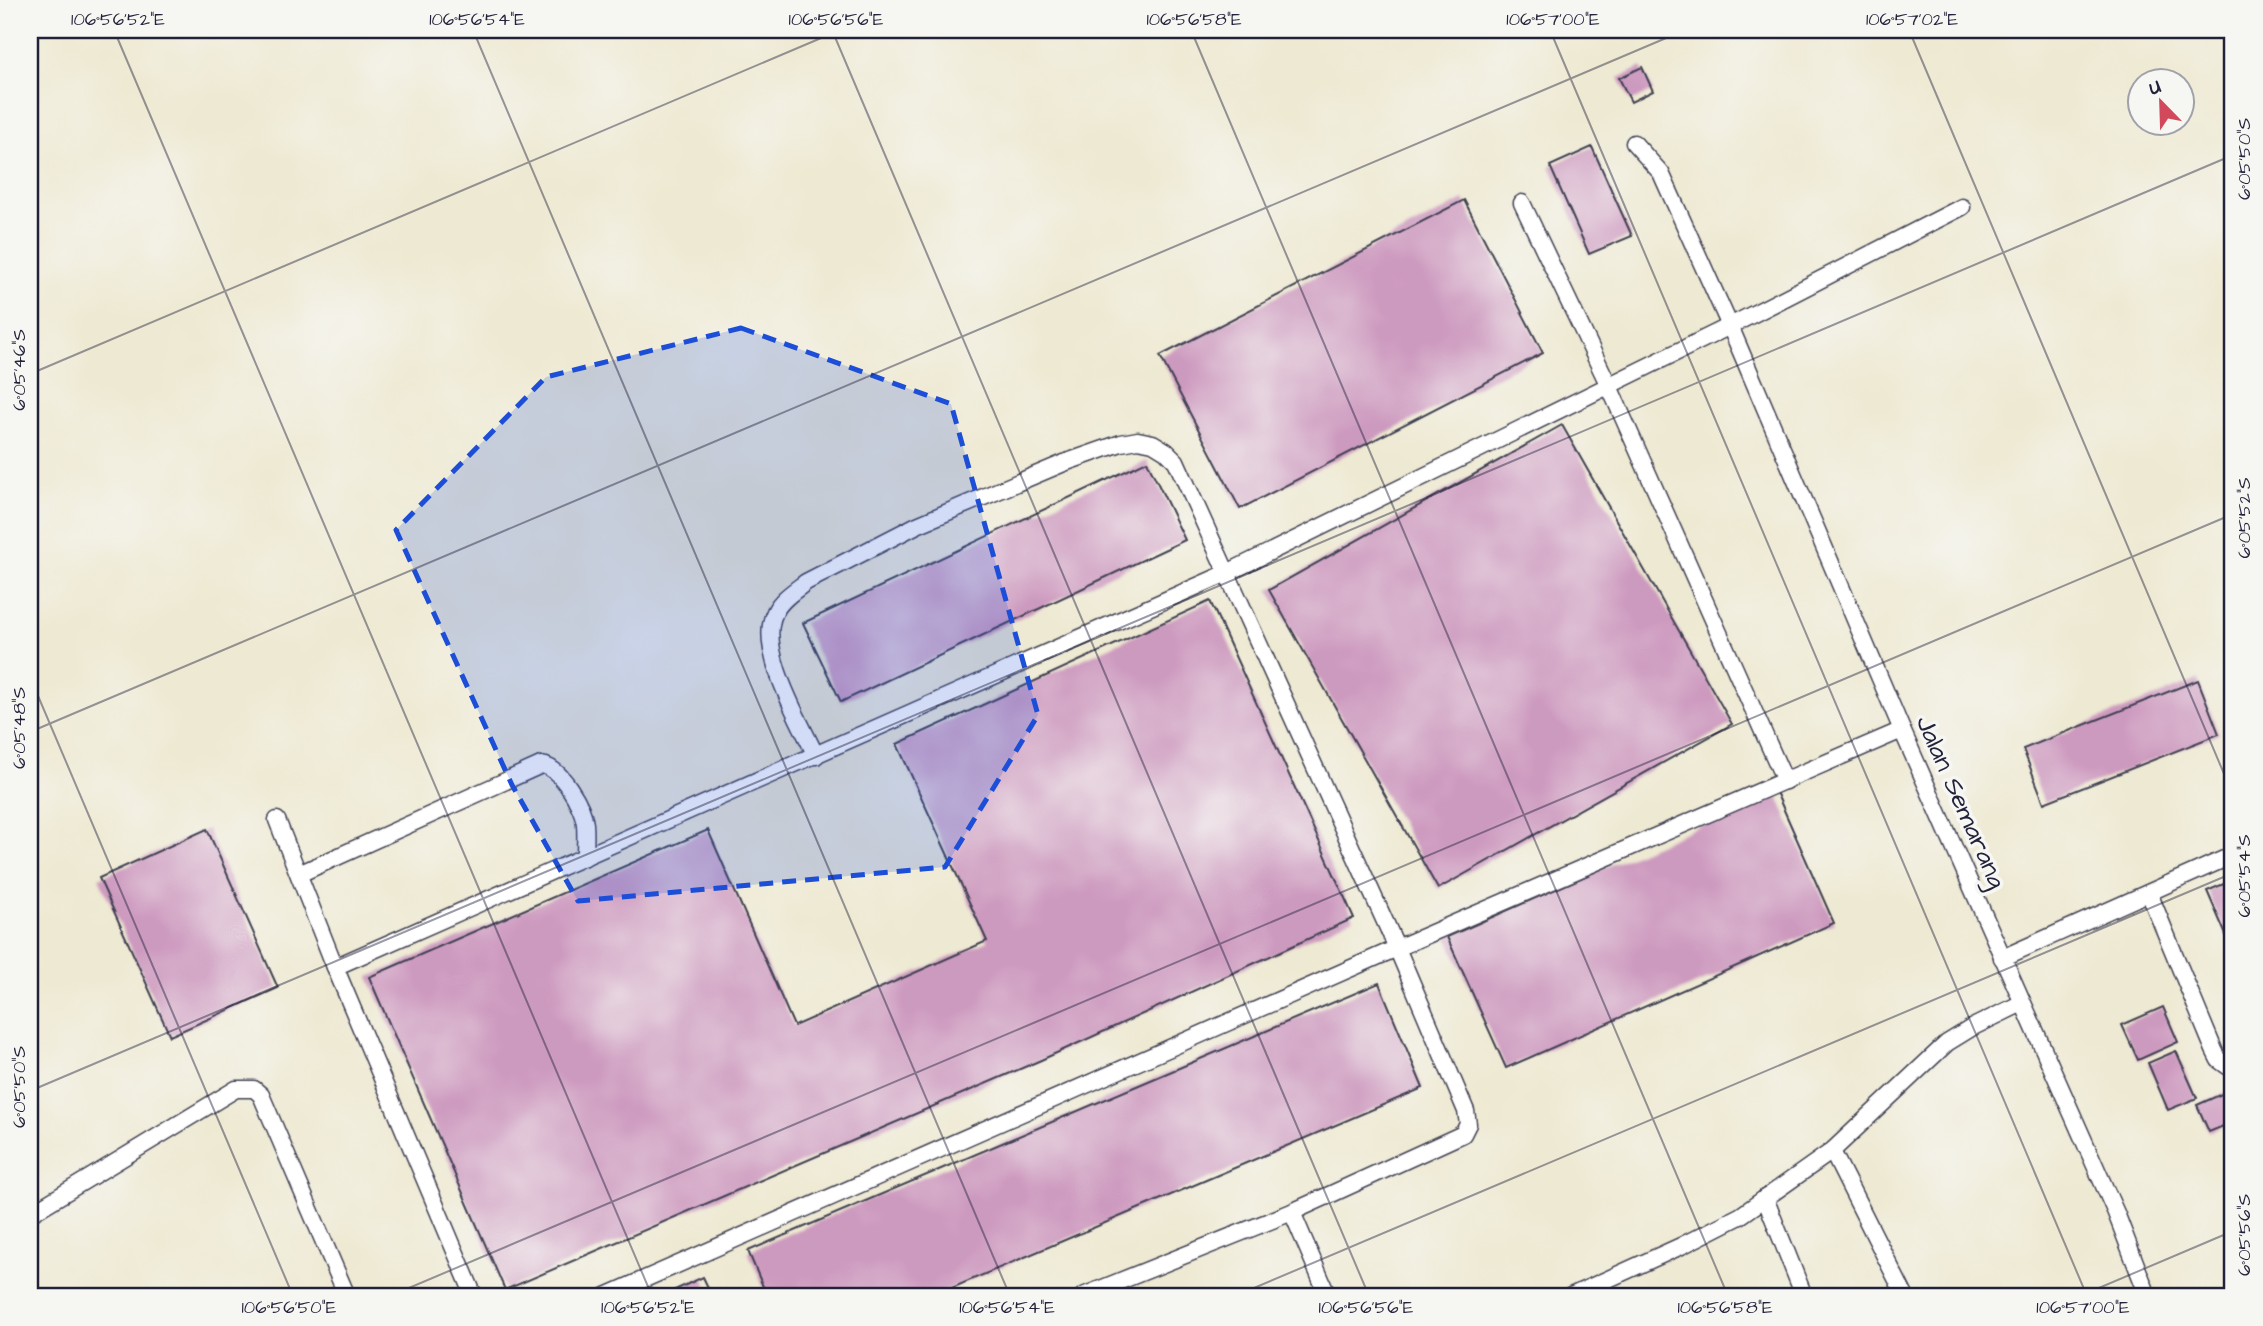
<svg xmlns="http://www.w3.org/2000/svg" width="2263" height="1326" font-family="'Architects Daughter',sans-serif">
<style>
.building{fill:#cd9abf}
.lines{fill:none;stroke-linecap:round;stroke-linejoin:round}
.service-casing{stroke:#414052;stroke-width:19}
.service{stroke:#fff;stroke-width:16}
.marked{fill:#1d4ed8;fill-opacity:0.2;stroke:#1d4ed8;stroke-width:5;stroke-dasharray:14 9;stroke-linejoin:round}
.ticks{fill:none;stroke:#22223b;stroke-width:2;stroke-opacity:0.45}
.labels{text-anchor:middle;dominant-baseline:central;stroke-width:7;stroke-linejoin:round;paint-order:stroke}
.street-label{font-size:26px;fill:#22223b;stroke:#f6f6f2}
.neatline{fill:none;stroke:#22223b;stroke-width:2.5}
.ticks-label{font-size:18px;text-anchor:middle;fill:#22223b}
</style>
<rect width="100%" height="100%" fill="#f6f6f2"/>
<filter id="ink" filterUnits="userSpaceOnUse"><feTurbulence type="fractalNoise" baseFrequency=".0143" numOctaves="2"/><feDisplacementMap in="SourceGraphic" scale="14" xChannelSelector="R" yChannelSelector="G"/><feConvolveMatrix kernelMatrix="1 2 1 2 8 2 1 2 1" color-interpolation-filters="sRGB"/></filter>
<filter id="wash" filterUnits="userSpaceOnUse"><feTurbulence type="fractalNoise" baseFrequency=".00686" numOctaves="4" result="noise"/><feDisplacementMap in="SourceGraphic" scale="28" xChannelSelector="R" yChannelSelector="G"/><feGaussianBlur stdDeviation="1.57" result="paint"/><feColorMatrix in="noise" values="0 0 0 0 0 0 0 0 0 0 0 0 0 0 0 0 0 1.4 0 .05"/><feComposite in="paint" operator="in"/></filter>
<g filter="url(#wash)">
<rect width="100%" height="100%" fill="#eee9d2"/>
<g id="blocks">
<g class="building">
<polygon points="1642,67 1653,91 1631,102 1619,78"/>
<polygon points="1592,147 1632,236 1589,254 1550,166"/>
<polygon points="1464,200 1543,353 1240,509 1160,356"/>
<polygon points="1562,425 1732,724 1438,889 1269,590"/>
<polygon points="1147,461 1185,540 841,702 803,623"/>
<polygon points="1210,601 1354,918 1041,1060 505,1290 369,977 708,830 794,1026 987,941 897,744"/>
<polygon points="2198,680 2219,734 2044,803 2023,749"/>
<polygon points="1776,792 1834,923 1506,1068 1447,937"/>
<polygon points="207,829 278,988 170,1036 99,878"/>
<polygon points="2233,880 2233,951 2207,891"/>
<polygon points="1379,983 1423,1088 933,1296 767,1296 748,1251"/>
<polygon points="2163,1007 2178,1042 2138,1060 2122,1025"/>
<polygon points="2176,1051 2197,1098 2168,1110 2148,1063"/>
<polygon points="2233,1089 2233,1122 2209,1132 2197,1105"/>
<polygon points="703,1277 712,1296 662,1296"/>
</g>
</g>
</g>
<g filter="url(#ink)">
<use href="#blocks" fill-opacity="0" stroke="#414052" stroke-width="2"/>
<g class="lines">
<defs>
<g id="service">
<polyline points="1634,143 1661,173 1730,326 1902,730 2116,1213 2148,1296"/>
<polyline points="1522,203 1609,386 1785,781"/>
<path d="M816,756c-16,-35 -60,-108 -41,-144 6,-13 21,-22 31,-30l111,-57 147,-62 57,-20 17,-3 15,3 13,8 10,10 221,487 69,163 2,13 -5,10 -171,78 -209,84"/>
<polyline points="277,820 335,967 474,1296"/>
<path d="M299,874l242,-109c19,1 42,41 44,59 1,10 0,22 0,33"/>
<polyline points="2149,893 2214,1050 2219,1060 2233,1070"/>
<polyline points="2002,958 2233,855"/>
<polyline points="335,967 1227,573 1730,326 1962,207"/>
<polyline points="1832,1151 1905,1296"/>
<polyline points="1765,1198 1804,1296"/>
<polyline points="1292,1212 1328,1296"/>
<polyline points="30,1214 236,1089 254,1089 261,1095 347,1296"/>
<polyline points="606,1296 1397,948 1902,730"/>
<polyline points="1571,1296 1681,1246 1740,1216 1832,1151 1947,1043 1973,1027 2022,1003"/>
</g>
</defs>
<use href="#service" class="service-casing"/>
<use href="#service" class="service"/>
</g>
</g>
<path class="marked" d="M741,328l210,76 87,311 -93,152 -367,34 -66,-116 -116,-255 150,-153z"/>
<path class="ticks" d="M114,30l538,1266M473,30l537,1266M832,30l537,1266M1191,30l537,1266M1550,30l537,1266M1909,30l324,765M30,374l810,-344M30,677l263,619M30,732l1655,-702M30,1091l2203,-936M390,1296l1843,-782M1235,1296l998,-423M2080,1296l153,-65"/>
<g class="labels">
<g class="street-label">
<text transform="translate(1961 802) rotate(66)">Jalan Semarang</text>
</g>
</g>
<rect width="2263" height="1326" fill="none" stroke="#f6f6f2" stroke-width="77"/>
<g transform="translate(2161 102) rotate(337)"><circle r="33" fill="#f6f6f2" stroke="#a1a1a9" stroke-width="2"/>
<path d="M0-5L12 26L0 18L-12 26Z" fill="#d1495b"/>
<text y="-10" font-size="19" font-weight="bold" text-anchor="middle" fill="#22223b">U</text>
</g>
<rect x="38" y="38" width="2186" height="1250" class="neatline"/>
<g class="ticks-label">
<text x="118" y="25">106°56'52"E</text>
<text x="477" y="25">106°56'54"E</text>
<text x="836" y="25">106°56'56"E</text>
<text x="1194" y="25">106°56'58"E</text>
<text x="1553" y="25">106°57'00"E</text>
<text x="1912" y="25">106°57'02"E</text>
<text transform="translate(2244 159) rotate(-90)" y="6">6°05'50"S</text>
<text transform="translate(19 370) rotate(-90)" y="6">6°05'46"S</text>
<text transform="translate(2244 518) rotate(-90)" y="6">6°05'52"S</text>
<text transform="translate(19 728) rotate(-90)" y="6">6°05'48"S</text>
<text transform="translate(2244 876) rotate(-90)" y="6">6°05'54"S</text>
<text transform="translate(19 1087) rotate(-90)" y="6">6°05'50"S</text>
<text transform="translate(2244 1235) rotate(-90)" y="6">6°05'56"S</text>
<text x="289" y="1313">106°56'50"E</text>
<text x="648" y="1313">106°56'52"E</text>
<text x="1007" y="1313">106°56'54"E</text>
<text x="1366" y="1313">106°56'56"E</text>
<text x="1725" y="1313">106°56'58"E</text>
<text x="2083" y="1313">106°57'00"E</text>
</g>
</svg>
